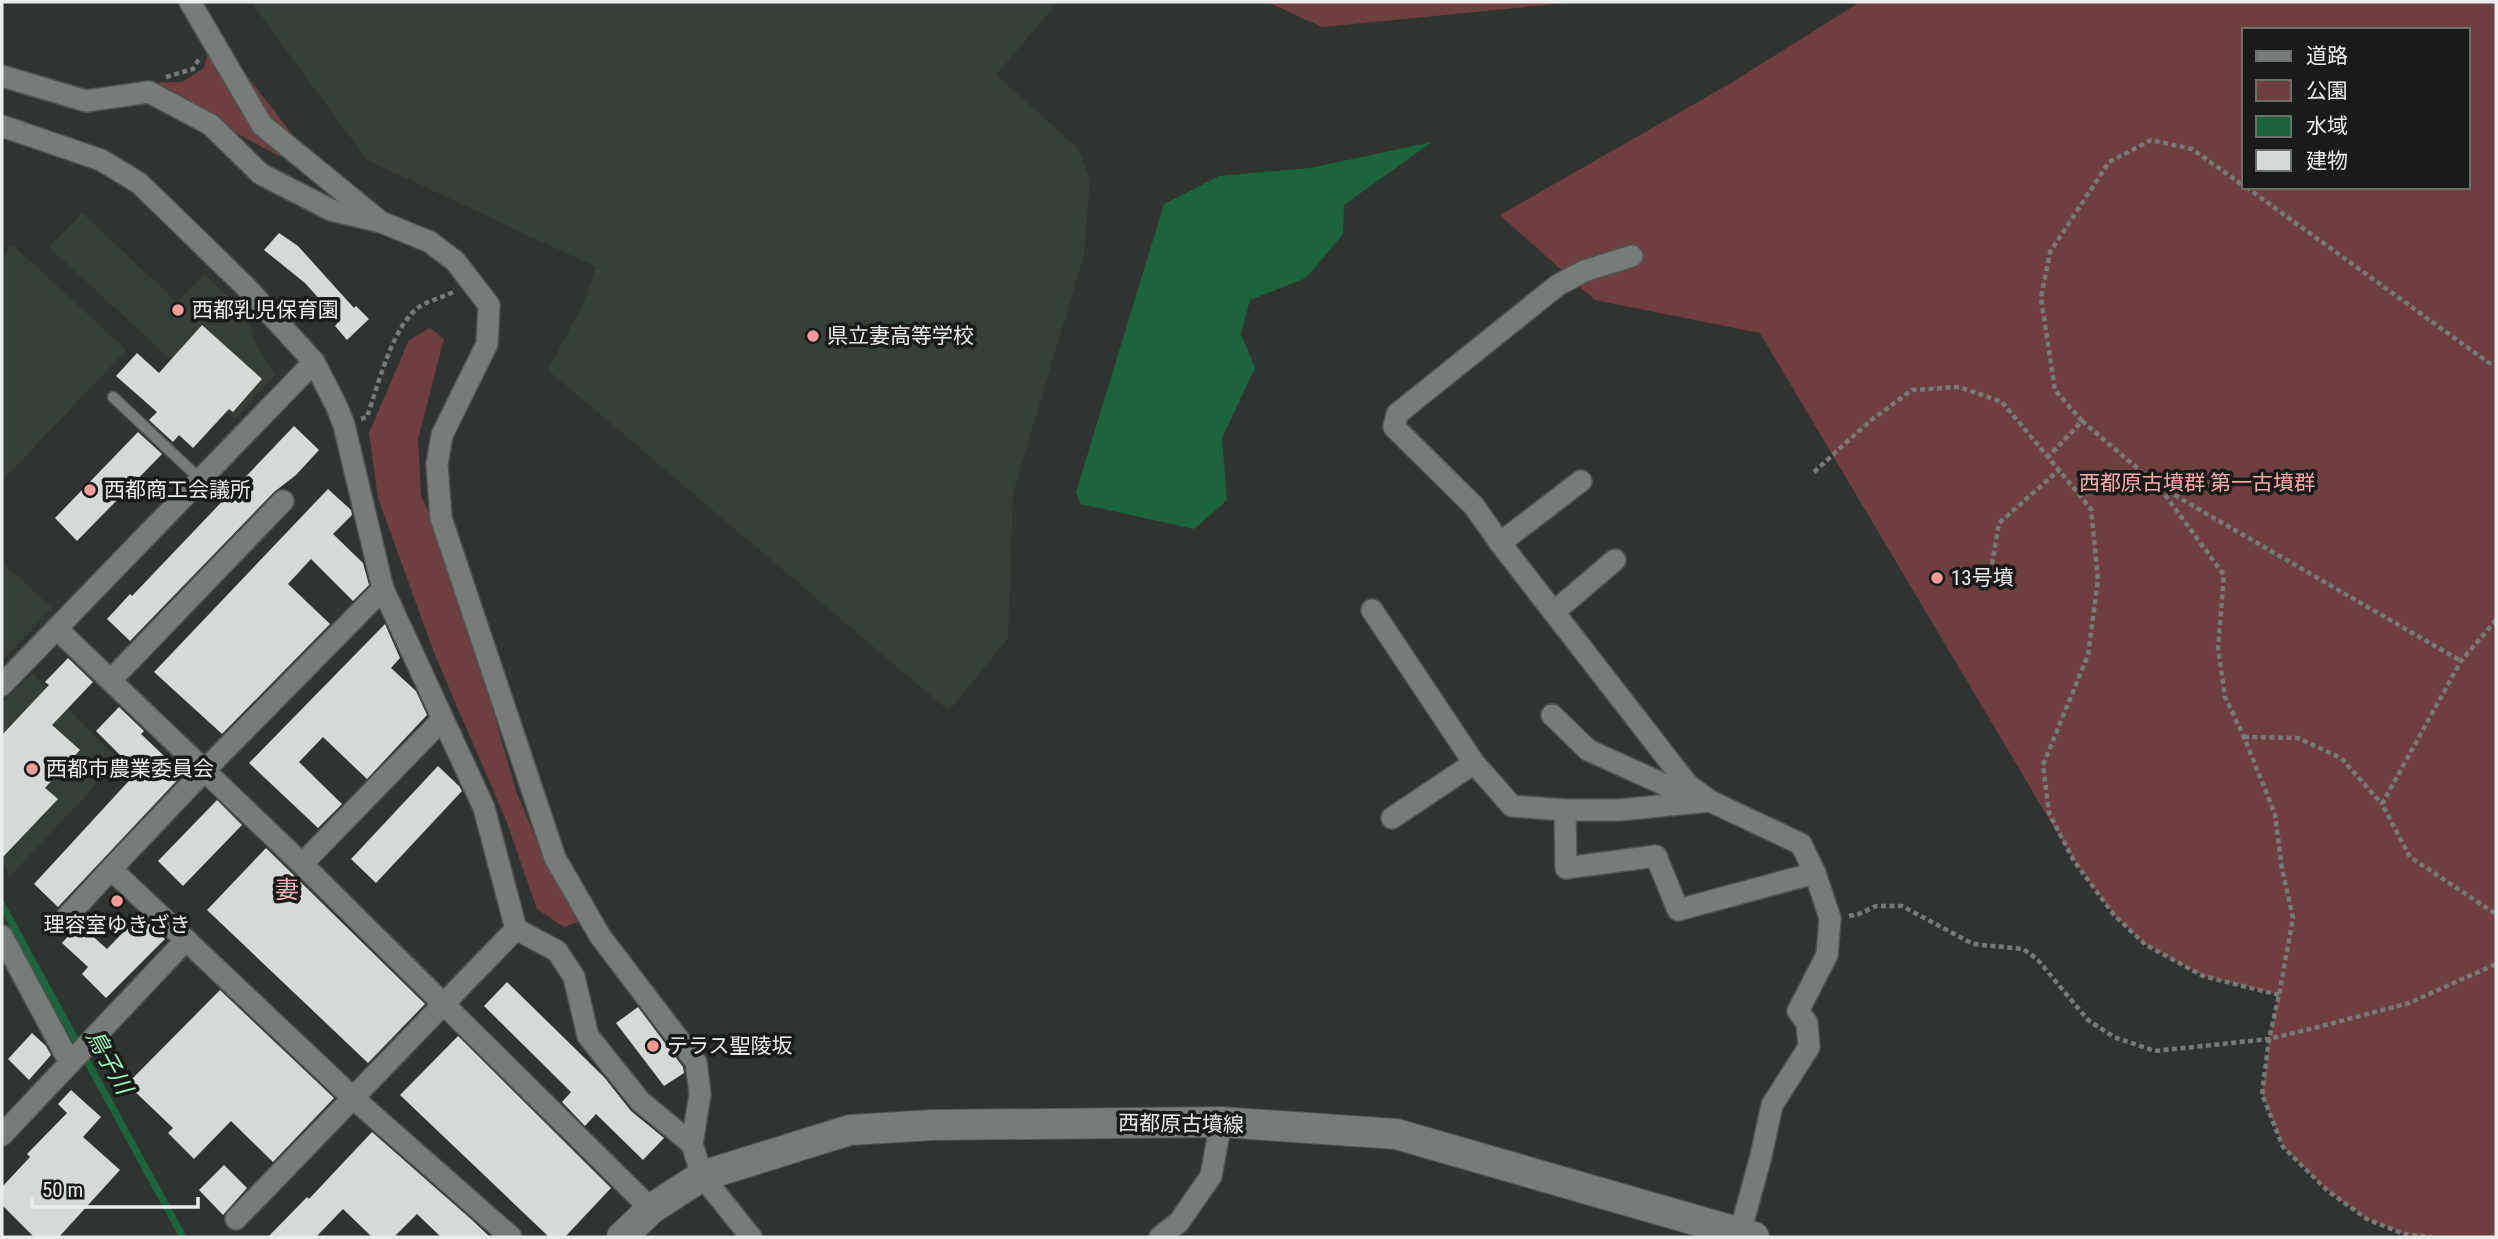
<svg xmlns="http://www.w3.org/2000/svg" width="2498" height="1239" font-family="'Roboto Condensed','Noto Sans JP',sans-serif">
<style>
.built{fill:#353f38}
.green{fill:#6f3f3f;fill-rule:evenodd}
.water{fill:#1c643b}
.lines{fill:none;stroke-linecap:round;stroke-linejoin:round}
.stream{stroke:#1c643b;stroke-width:7}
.building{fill:#d5dad6}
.service-casing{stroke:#4f5250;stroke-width:13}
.minor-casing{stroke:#4f5250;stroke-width:24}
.secondary-casing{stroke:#4f5250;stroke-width:32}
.path{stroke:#777b78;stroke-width:4.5;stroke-dasharray:5 3.5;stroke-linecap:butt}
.service{stroke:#777c78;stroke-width:10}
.minor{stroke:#777c78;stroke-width:21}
.secondary{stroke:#777c78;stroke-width:30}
.poi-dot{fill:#f59b9a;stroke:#191b19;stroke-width:2.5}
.labels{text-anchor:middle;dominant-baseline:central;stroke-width:7;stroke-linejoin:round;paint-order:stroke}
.poi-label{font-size:21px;fill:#eaedeb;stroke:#191b19;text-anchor:start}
.park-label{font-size:21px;fill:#ffa9a7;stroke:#191b19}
.street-label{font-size:21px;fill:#eaedeb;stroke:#191b19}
.water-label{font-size:23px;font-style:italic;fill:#98f8b8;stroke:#191b19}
.quarter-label{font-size:24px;fill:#fbb7b5;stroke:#191b19}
</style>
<rect width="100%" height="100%" fill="#303431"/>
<g class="built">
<polygon points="251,2 1058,2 996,75 1078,148 1090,180 1084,255 1013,493 1008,638 949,711 548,370 584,302 596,267 367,160"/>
<polygon points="82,213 177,302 205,274 248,317 253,338 275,376 235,419 49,247"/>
<polygon points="13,245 126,350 2,481 2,257"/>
<polygon points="2,562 52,608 2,661"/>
<polygon points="32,673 119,760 10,876 2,861 2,704"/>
</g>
<g class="green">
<polygon points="1267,2 1576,2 1322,27"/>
<path d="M1860,2h636v1235h-65l-27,-3 -37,-15 -39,-28 -45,-44 -21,-53 7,-55 10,-44 -76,-19 -57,-31 -32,-30 -40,-54 -314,-528 -165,-33 -95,-85 231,-132zM2244,30h224v157h-224z"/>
<polygon points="209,27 319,169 277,155 144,83 182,82 204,68 210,46"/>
<polygon points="430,328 444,339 418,439 421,495 451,563 516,791 552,877 581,921 564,927 537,909 506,820 436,658 378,498 369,433 409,340"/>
</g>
<polygon class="water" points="1432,142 1344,205 1343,234 1306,278 1250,300 1241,334 1255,368 1222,438 1227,500 1194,529 1081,504 1076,492 1164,204 1219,176 1310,168"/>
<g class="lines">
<polyline class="stream" points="2,905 183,1237"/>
</g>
<g class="building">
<polygon points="279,233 298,246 354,308 356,306 369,319 347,340 335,326 339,321 305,283 264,250"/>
<polygon points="202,325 262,379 233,412 229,409 193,448 179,435 173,442 149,420 157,412 116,376 137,353 159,373"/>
<polygon points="294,426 319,450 296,475 274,492 130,641 107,619 130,594 132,596"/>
<polygon points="138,432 162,454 77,541 55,518"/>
<polygon points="328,489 351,510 352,515 333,534 363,563 369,585 353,601 311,559 288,584 330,624 222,734 154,672"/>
<polygon points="385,624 400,658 391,668 416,691 427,715 367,779 323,737 299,762 342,804 318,828 249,763"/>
<polygon points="68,658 93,682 52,725 80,750 45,788 58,799 2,858 2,735 49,685 45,682"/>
<polygon points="119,707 144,731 141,734 183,774 58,907 34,884 137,772 96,731"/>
<polygon points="438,766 459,786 462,791 376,883 351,859"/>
<polygon points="217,800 242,825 183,886 158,861"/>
<polygon points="266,848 425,1004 368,1063 207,910"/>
<polygon points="140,915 165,939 106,998 82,974 88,967 62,943 79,924 107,949"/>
<polygon points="507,982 604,1077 631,1111 664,1138 643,1160 596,1114 585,1126 562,1102 571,1092 484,1006"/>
<polygon points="220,990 334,1098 273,1162 231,1121 194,1159 168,1133 173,1128 127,1084"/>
<polygon points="638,1007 683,1067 684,1073 664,1086 616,1023"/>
<polygon points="32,1033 46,1046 51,1055 29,1080 8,1059"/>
<polygon points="458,1036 611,1188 565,1237 549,1237 400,1095"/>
<polygon points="71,1090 101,1117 83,1137 120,1170 59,1237 34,1237 2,1205 2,1187 30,1157 27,1154 67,1113 58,1104"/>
<polygon points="372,1132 472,1220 490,1237 441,1237 417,1214 394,1237 372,1237 343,1209 316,1237 268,1237 307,1197 309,1199"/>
<polygon points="224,1165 247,1188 223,1215 199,1190"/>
</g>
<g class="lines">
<defs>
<polyline id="service" points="113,397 201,480"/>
<g id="minor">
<polyline points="190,2 262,125 377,219"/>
<polyline points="2,76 86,101 149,92 211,125 261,174 331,210 381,222 430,242 455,261 489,305 487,344 442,435 437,464 441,518 555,858 600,936 696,1062 700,1094 692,1144 702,1176 751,1237"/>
<polyline points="2,126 101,160 139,183 245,286 314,362 336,405 344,425 383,589 484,808 516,929 236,1219"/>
<polyline points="1632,256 1584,271 1558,285 1397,414 1394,427 1474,506 1500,543 1688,785 1710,801 1801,844 1815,873"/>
<polyline points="1500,543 1581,481"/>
<polyline points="383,589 203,772 111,869 352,1097 511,1237"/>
<polyline points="1372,610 1474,763 1512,806 1565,810 1566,868 1656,856 1678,910 1815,873 1830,918 1827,955 1798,1011 1807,1023 1809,1047 1772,1105 1761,1156 1740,1233"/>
<polyline points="1554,612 1615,560"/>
<polyline points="57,629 302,864 651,1209"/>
<polyline points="111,680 283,501"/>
<polyline points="2,685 314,362"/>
<polyline points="1552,715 1588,750 1672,788 1688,785"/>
<polyline points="1565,810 1619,810 1710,801"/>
<polyline points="1392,818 1474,763"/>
<polyline points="302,864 442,720"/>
<polyline points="66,918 111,869"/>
<polyline points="516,929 557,951 574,977 588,1036 640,1101 692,1144"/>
<polyline points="2,936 70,1063"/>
<polyline points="2,1135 186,940"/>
<polyline points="1160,1237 1179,1222 1211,1176 1221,1122"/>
</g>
<polyline id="secondary" points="622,1237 651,1209 702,1176 850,1130 933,1125 1221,1122 1396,1134 1754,1237"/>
</defs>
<use href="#service" class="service-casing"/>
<use href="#minor" class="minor-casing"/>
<use href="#secondary" class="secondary-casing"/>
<g class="path">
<polyline points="166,77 193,69 199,59"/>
<polyline points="2246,187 2489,363 2496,365"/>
<path d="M361,419l6,-2c11,-31 26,-95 55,-112 10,-5 21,-8 31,-13"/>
<polyline points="2082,421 2055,390 2041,298 2050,252 2109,162 2151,140 2192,149 2244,186"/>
<polyline points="1814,472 1870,421 1912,390 1959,387 2002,402 2048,457"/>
<polyline points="2160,488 2224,575 2218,648 2225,697 2244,737 2275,814 2282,869 2293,918 2279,995 2269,1039 2262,1094 2283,1147 2328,1191 2367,1219 2404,1234 2431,1237"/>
<polyline points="1989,581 1999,523 2059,470"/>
<polyline points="2496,620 2461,661 2382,804 2410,857 2496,914"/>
<polyline points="2244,737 2298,738 2341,758 2382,804"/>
<polyline points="1849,916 1859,914 1876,906 1902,906 1973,944 2023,949 2037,959 2088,1020 2114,1037 2155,1051 2269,1039 2322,1026 2409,1003 2496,964"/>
<polyline points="2279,995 2203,976 2146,945 2114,915 2074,861 2049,813 2043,765 2088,655 2098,580 2091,509 2048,457 2082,421 2157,485 2461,661"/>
</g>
<use href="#service" class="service"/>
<use href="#minor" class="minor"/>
<use href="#secondary" class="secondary"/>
</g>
<g class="poi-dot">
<circle cx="178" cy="310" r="7"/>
<circle cx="813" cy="336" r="7"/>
<circle cx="90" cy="490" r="7"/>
<circle cx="1937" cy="578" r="7"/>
<circle cx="32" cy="769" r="7"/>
<circle cx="117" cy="901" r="7"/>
<circle cx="653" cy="1046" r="7"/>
</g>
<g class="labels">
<g class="poi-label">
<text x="192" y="310">西都乳児保育園</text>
<text x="827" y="336">県立妻高等学校</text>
<text x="104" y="490">西都商工会議所</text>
<text x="1951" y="578">13号墳</text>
<text x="46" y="769">西都市農業委員会</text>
<text x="117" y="925" text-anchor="middle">理容室ゆきざき</text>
<text x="667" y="1046">テラス聖陵坂</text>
</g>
<g class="park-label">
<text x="2197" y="483">西都原古墳群 第一古墳群</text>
</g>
<g class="street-label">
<text transform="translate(1181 1124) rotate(1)">西都原古墳線</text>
</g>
<g class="water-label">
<text transform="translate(109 1062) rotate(61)">鳥子川</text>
</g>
<g class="quarter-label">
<text x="287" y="890">妻</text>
</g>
</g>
<rect width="2498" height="1239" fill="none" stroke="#eaedeb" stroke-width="7"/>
<rect x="2242" y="28" width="228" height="161" fill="#191b19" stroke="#6d6f6d" stroke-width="2"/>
<rect x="2256" y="51" width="35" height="10" fill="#777c78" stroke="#6d6f6d" stroke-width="2"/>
<text x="2306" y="63" font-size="21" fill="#eaedeb">道路</text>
<rect x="2256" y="80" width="35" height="21" fill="#6f3f3f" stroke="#6d6f6d" stroke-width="2"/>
<text x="2306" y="98" font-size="21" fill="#eaedeb">公園</text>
<rect x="2256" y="116" width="35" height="21" fill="#1c643b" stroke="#6d6f6d" stroke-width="2"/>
<text x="2306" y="133" font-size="21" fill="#eaedeb">水域</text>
<rect x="2256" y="150" width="35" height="21" fill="#d5dad6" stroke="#6d6f6d" stroke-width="2"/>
<text x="2306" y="168" font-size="21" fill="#eaedeb">建物</text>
<path d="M32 1197v10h166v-10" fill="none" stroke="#eaedeb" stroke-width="3.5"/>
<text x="42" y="1197" font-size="21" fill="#eaedeb" stroke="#191b19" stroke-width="5" paint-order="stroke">50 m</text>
</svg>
